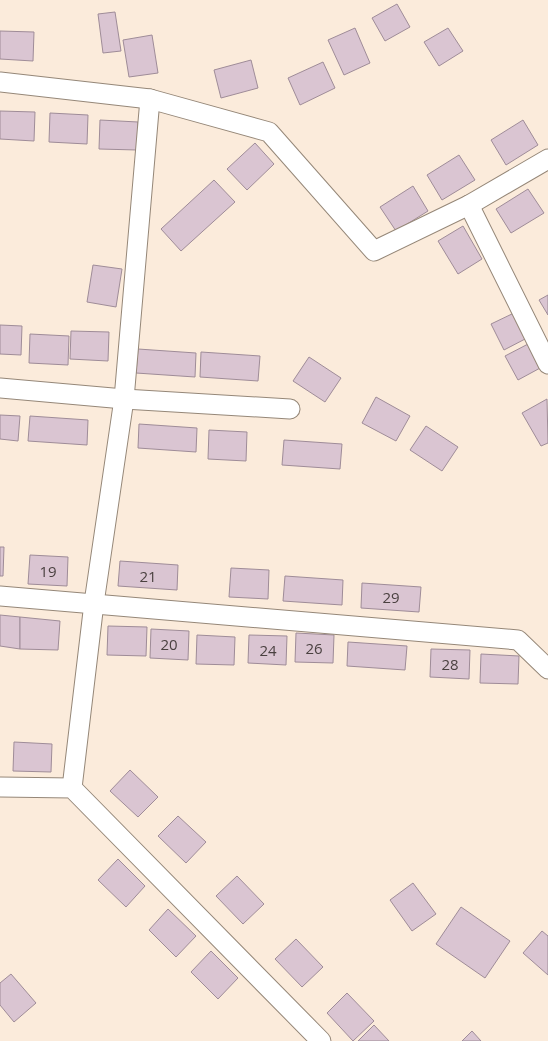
<svg xmlns="http://www.w3.org/2000/svg" width="548" height="1041" font-family="'Open Sans',sans-serif">
<style>
.building{fill:#dac5d2;stroke:#9f8c98}
.lines{fill:none;stroke-linecap:round;stroke-linejoin:round}
.minor-casing{stroke:#958778;stroke-width:21}
.minor{stroke:#fff;stroke-width:19}
.labels{text-anchor:middle;dominant-baseline:central;stroke-width:5;stroke-linejoin:round;paint-order:stroke}
.number-label{font-size:15px;fill:#4a4140}
</style>
<rect width="100%" height="100%" fill="#fbebdb"/>
<g class="building">
<polygon points="397,4 410,27 385,41 372,18"/>
<polygon points="115,12 121,51 103,53 98,14"/>
<polygon points="355,28 370,63 344,75 328,40"/>
<polygon points="448,28 463,51 439,66 424,42"/>
<polygon points="0,31 34,32 33,61 0,59"/>
<polygon points="152,35 158,73 129,77 123,40"/>
<polygon points="251,60 258,88 221,98 214,70"/>
<polygon points="323,62 335,88 300,105 288,78"/>
<polygon points="0,111 35,112 34,141 0,139"/>
<polygon points="50,113 88,115 87,144 49,142"/>
<polygon points="100,120 138,122 137,150 99,149"/>
<polygon points="523,120 538,145 506,165 491,140"/>
<polygon points="255,143 274,164 247,190 227,169"/>
<polygon points="459,155 475,180 442,200 427,175"/>
<polygon points="214,180 235,202 181,251 161,229"/>
<polygon points="413,186 428,211 396,231 380,207"/>
<polygon points="528,189 544,213 511,233 496,209"/>
<polygon points="463,226 482,259 458,274 438,241"/>
<polygon points="93,265 122,269 116,307 87,302"/>
<polygon points="548,295 548,315 539,300"/>
<polygon points="514,313 527,338 504,350 491,324"/>
<polygon points="0,325 22,326 21,355 0,354"/>
<polygon points="71,331 109,332 108,361 70,359"/>
<polygon points="30,334 69,336 68,365 29,363"/>
<polygon points="530,343 542,367 518,380 505,356"/>
<polygon points="138,349 196,353 195,377 136,373"/>
<polygon points="201,352 260,356 258,381 200,377"/>
<polygon points="309,357 341,378 325,402 293,381"/>
<polygon points="376,397 410,416 396,441 362,423"/>
<polygon points="547,399 548,443 541,446 522,413"/>
<polygon points="0,415 20,416 18,441 0,439"/>
<polygon points="30,416 88,420 87,445 28,441"/>
<polygon points="139,424 197,428 196,452 138,448"/>
<polygon points="426,426 458,447 442,471 410,450"/>
<polygon points="209,430 247,432 246,461 208,459"/>
<polygon points="284,440 342,444 340,469 282,465"/>
<polygon points="0,547 4,547 3,576 0,576"/>
<polygon points="30,555 68,557 67,586 28,584"/>
<polygon points="120,561 178,565 177,590 118,586"/>
<polygon points="231,568 269,570 268,599 229,597"/>
<polygon points="285,576 343,580 342,605 283,601"/>
<polygon points="362,583 421,587 419,612 361,608"/>
<polygon points="0,615 20,617 20,649 0,646"/>
<polygon points="20,617 60,621 58,650 20,649"/>
<polygon points="108,626 147,627 146,656 107,655"/>
<polygon points="151,629 189,631 188,660 150,658"/>
<polygon points="296,633 334,635 333,663 295,662"/>
<polygon points="197,635 235,637 234,665 196,664"/>
<polygon points="249,635 287,636 286,665 248,663"/>
<polygon points="348,642 407,646 405,670 347,666"/>
<polygon points="431,649 470,650 469,679 430,677"/>
<polygon points="481,654 519,656 518,684 480,683"/>
<polygon points="14,742 52,744 51,772 13,771"/>
<polygon points="130,770 158,797 138,817 110,791"/>
<polygon points="178,816 206,842 186,863 158,836"/>
<polygon points="118,859 145,886 126,907 98,880"/>
<polygon points="237,876 264,904 243,924 216,896"/>
<polygon points="413,883 436,914 412,931 390,900"/>
<polygon points="461,907 510,941 485,978 436,944"/>
<polygon points="168,909 196,936 176,957 149,930"/>
<polygon points="542,931 548,936 548,975 523,953"/>
<polygon points="296,939 323,967 302,987 275,959"/>
<polygon points="211,951 238,978 218,999 191,972"/>
<polygon points="11,974 36,1003 14,1022 0,1005 0,983"/>
<polygon points="347,993 374,1021 353,1041 327,1013"/>
<polygon points="374,1025 389,1041 358,1041"/>
<polygon points="472,1031 481,1041 462,1041"/>
</g>
<g class="lines">
<defs>
<g id="minor">
<polyline points="0,82 150,99 269,132 374,251 469,205 548,159"/>
<polyline points="469,205 548,364"/>
<polyline points="0,388 124,399 290,409"/>
<polyline points="0,596 518,640 548,669"/>
<polyline points="0,787 72,788 321,1041"/>
<polyline points="72,788 94,603 124,399 150,99"/>
</g>
</defs>
<use href="#minor" class="minor-casing"/>
<use href="#minor" class="minor"/>
</g>
<g class="labels">
<g class="number-label">
<text x="48" y="571">19</text>
<text x="148" y="576">21</text>
<text x="391" y="597">29</text>
<text x="169" y="644">20</text>
<text x="314" y="648">26</text>
<text x="268" y="650">24</text>
<text x="450" y="664">28</text>
</g>
</g>
</svg>
